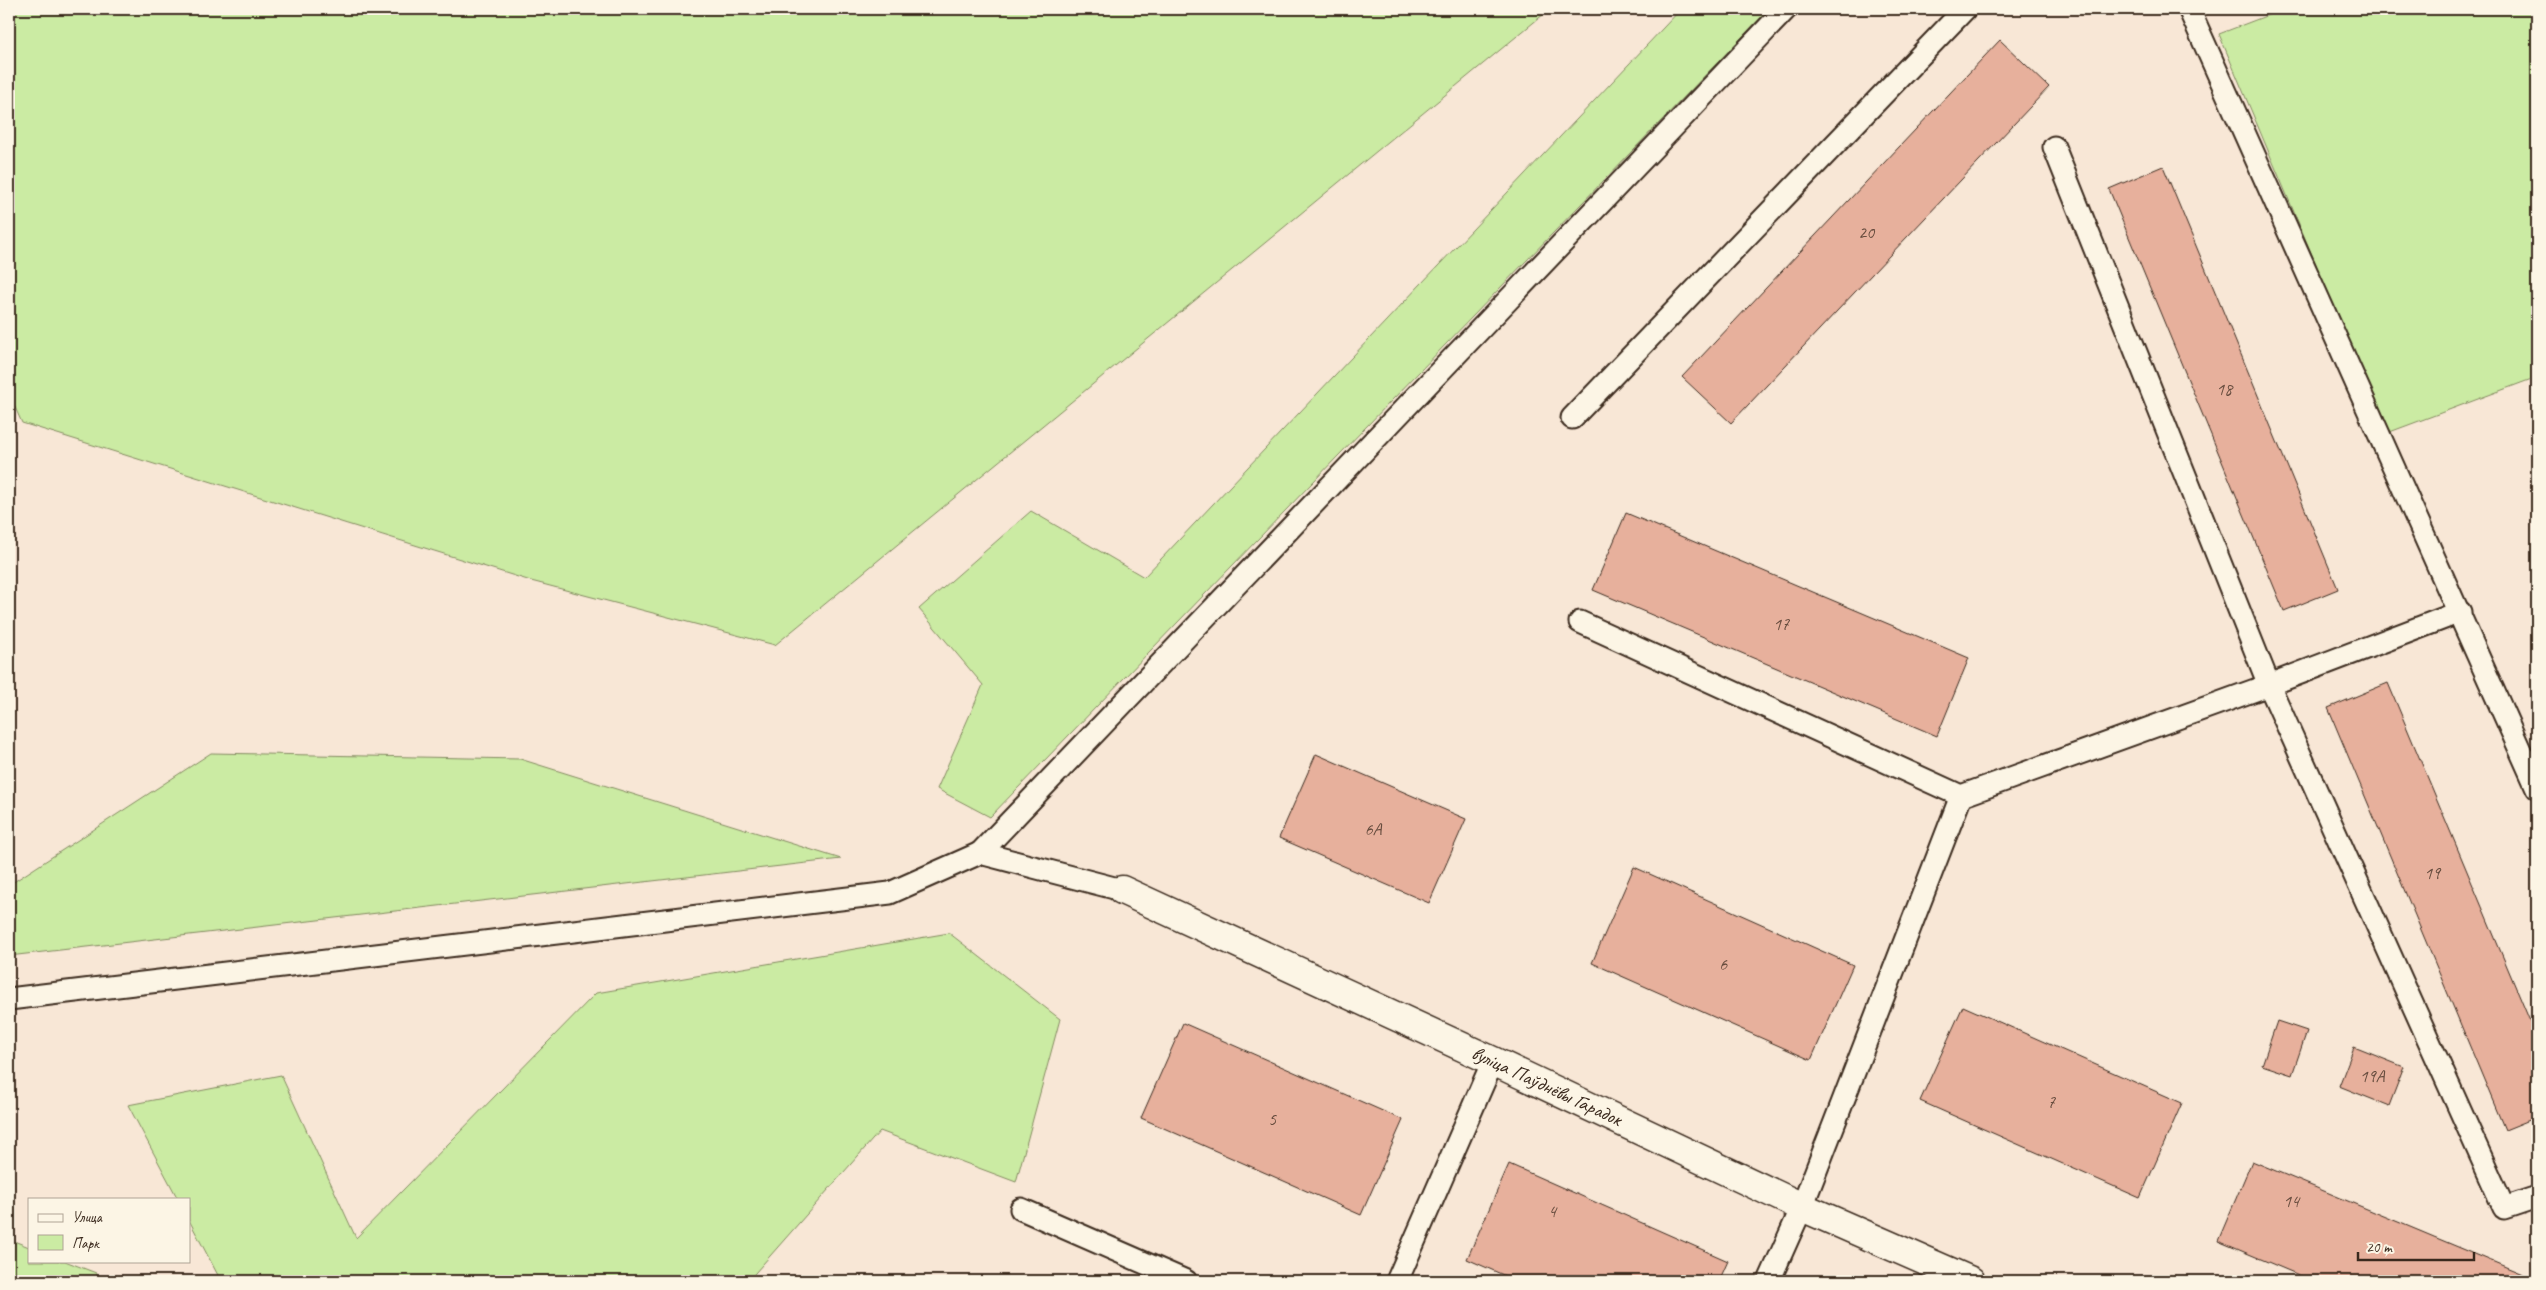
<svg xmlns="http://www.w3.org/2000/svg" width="2546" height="1290" font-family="Caveat,sans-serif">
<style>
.green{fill:#cbeba3;stroke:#838a60}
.building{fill:#e7b09c;stroke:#3b2a1e}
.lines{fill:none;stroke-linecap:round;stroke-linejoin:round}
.lane-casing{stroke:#3b2a1e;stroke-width:25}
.street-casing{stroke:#3b2a1e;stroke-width:31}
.lane{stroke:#fcf5e5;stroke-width:21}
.street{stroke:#fcf5e5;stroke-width:28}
.labels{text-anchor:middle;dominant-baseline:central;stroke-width:5;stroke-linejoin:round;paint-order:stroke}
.number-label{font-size:18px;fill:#664c3e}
.street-label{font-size:20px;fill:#3b2a1e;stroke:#fcf5e5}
</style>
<rect width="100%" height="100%" fill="#f8e7d6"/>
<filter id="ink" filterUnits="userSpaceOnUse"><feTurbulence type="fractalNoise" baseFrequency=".02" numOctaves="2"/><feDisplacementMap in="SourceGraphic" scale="10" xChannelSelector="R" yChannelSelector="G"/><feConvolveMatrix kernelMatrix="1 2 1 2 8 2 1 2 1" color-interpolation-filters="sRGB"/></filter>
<g filter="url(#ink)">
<g class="green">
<polygon points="9,9 1550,9 775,645 531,581 22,423 9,394"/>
<polygon points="1681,9 1769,9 990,817 937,789 983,685 919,609 1031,511 1144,577"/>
<polygon points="2284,9 2537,9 2537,377 2387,433 2219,34"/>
<polygon points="211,753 520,759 841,859 9,956 9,885"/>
<polygon points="949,933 1060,1019 1016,1182 880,1131 748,1281 221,1281 189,1220 189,1199 178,1199 128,1105 281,1075 356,1238 596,993"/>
<polygon points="9,1239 29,1247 29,1261 65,1261 96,1273 100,1281 9,1281"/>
</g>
<g class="building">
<polygon points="2000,40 2049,87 1731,423 1682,377"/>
<polygon points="2163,166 2338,589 2284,611 2109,189"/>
<polygon points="1626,513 1969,658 1937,736 1593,590"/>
<polygon points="2388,683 2537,1038 2537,1117 2505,1130 2328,708"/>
<polygon points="1316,754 1466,819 1429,903 1279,838"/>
<polygon points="1634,867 1853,965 1811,1060 1592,963"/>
<polygon points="1963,1006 2182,1103 2140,1198 1920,1101"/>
<polygon points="2277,1021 2307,1031 2292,1075 2262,1065"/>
<polygon points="1183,1023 1403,1120 1361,1215 1141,1118"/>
<polygon points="2354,1047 2404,1067 2389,1106 2339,1086"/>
<polygon points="2252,1161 2537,1280 2537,1281 2313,1281 2218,1241"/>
<polygon points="1509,1164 1728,1261 1719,1281 1517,1281 1467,1259"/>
</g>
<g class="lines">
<defs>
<g id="lane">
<polyline points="2189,9 2537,788"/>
<polyline points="2054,147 2269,685 2504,1208 2537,1197"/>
<polyline points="1572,418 1965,9"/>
<polyline points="1580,622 1961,796 2269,685 2460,612"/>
<polyline points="980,853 1786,9"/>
<polyline points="9,999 890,893 980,853 1122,890"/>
<polyline points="1021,1209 1186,1281"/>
<polyline points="1397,1281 1493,1061"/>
<polyline points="1769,1281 1802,1207 1961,796"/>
</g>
<polyline id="street" points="1122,890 1493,1061 1802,1207 1971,1281"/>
</defs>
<use href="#lane" class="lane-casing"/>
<use href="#street" class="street-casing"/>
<use href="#lane" class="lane"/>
<use href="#street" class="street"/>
</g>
</g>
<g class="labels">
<g class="number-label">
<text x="1866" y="232">20</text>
<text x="2224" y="389">18</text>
<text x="1781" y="624">17</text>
<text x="1373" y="829">6А</text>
<text x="2432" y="873">19</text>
<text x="1723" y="964">6</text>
<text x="2372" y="1076">19А</text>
<text x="2051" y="1102">7</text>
<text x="1272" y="1119">5</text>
<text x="2291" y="1201">14</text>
<text x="1552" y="1211">4</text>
</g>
<g class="street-label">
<text transform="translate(1547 1086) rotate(25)">вуліца Паўднёвы Гарадок</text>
</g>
</g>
<rect width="2546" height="1290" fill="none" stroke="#fcf5e5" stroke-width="30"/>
<rect x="15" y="15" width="2516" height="1260" fill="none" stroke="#3b2a1e" stroke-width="2" filter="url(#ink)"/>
<rect x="28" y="1198" width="162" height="65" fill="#fcf5e5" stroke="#afa495"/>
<rect x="38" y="1214" width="25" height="8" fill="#fcf5e5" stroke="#afa495"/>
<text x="72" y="1222" font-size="15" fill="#3b2a1e">Улица</text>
<rect x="38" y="1235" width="25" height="15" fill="#cbeba3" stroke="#afa495"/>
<text x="72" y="1248" font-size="15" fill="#3b2a1e">Парк</text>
<path d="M2358 1252v8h116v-8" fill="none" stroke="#3b2a1e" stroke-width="2.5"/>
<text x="2366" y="1252" font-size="15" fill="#3b2a1e" stroke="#fcf5e5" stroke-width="4" paint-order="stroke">20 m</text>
</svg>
